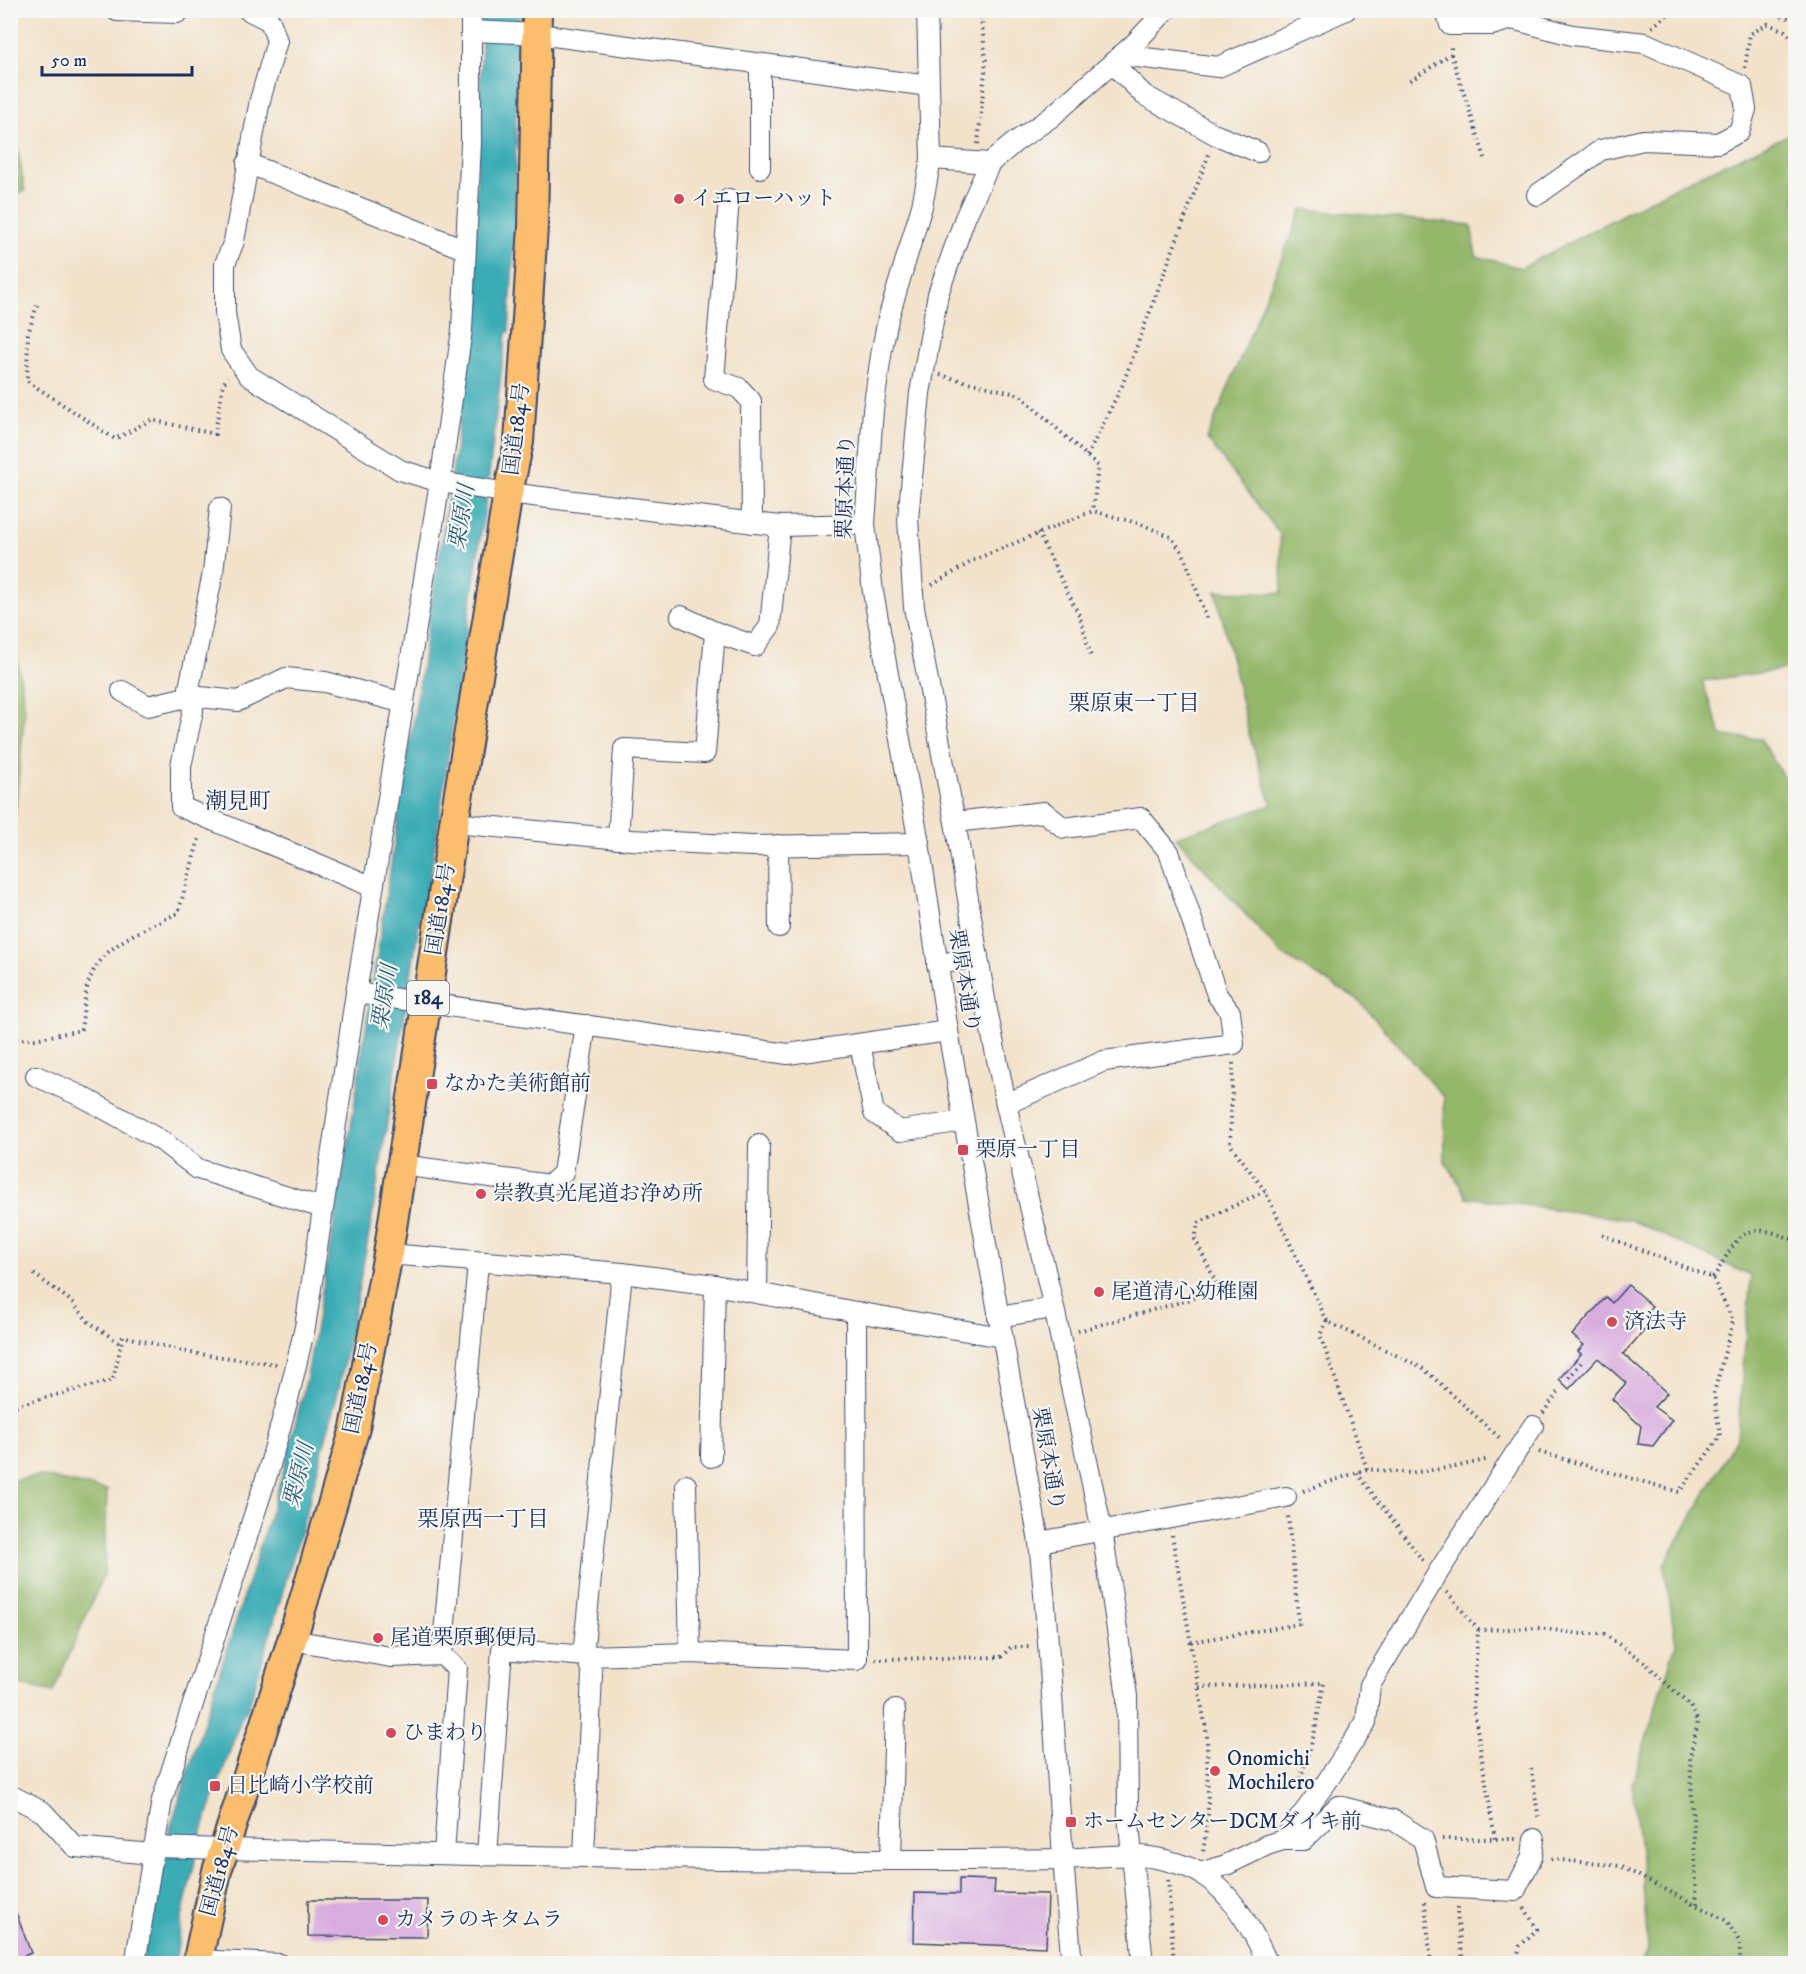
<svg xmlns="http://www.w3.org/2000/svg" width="1806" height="1974" font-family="'IM FELL DW Pica','Noto Serif JP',serif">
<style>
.forest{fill:#95b76b;stroke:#587364;stroke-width:1.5}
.water{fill:#3bacb5;stroke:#2b6e8a;stroke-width:1.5}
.building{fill:#d8acdf}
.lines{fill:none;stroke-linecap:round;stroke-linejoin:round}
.minor-casing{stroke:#3b4a6e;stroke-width:22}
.highway-casing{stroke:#3b4a6e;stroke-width:32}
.path{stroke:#3b4a6e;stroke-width:4;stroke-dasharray:1.5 4.5;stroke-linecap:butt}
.minor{stroke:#fff;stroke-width:20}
.highway{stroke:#fbbd6e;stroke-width:28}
.poi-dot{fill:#d1495b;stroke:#f6f6f2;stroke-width:2}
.labels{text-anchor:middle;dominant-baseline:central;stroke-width:4.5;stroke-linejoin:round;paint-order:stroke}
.shield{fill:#f6f6f2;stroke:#5d6b8a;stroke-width:1.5}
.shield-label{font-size:20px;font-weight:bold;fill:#1b2f5e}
.poi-label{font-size:21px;fill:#1b2f5e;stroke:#f6f6f2;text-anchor:start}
.street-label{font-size:21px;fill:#1b2f5e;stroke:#f6f6f2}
.water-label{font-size:22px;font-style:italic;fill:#265b7c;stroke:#f6f6f2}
.neighbourhood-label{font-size:22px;fill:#1b2f5e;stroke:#f6f6f2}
</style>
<rect width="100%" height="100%" fill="#f6f6f2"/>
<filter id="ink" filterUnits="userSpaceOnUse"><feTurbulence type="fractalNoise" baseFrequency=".0167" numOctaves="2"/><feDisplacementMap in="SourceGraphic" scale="12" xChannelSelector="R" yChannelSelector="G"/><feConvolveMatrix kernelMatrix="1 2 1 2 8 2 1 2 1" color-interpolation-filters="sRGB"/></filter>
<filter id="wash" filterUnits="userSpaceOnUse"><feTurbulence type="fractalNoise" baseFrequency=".008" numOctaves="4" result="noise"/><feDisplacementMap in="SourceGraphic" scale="24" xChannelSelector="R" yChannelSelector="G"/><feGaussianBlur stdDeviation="1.35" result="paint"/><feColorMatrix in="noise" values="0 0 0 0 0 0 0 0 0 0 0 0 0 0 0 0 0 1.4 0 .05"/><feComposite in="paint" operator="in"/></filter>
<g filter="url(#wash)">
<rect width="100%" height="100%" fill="#f3e2ca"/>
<g class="forest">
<polygon points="10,106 25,191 11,195 10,195"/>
<polygon points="1795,132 1795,668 1702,681 1722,736 1761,739 1795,797 1795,1963 1643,1963 1648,1949 1641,1859 1632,1784 1676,1644 1664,1565 1737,1438 1751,1276 1631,1220 1467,1197 1445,1161 1444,1097 1358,1000 1281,954 1176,837 1272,805 1249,734 1216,591 1282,593 1280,534 1207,439 1302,209 1471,225 1476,256 1521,268 1679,185"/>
<polygon points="11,490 16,495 11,566"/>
<polygon points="11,624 25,707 11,856"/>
<polygon points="39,1476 107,1490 104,1574 53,1692 11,1683 11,1481"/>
</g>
<path class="water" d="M481,11h39l-3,28 -2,184 -6,109 -3,1 -20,167 -59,399 -4,1 -53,329 -30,155 -33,126 -60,202 -4,1 -41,118 -19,81 -8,51 -33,1 10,-60 18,-75 113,-356 24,-96 43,-244 59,-386c9,-47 14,-93 22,-140 13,-79 26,-158 34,-238 10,-110 13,-221 17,-332z"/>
<g id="blocks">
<g class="building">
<polygon points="1628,1285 1652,1306 1636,1324 1644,1331 1623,1354 1667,1393 1654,1407 1672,1420 1653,1446 1638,1444 1641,1426 1612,1399 1626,1383 1598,1358 1569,1389 1559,1379 1581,1354 1578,1351 1584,1345 1572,1335 1606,1297 1612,1303"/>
<polygon points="959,1879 995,1880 994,1893 1048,1894 1046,1947 914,1942 915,1893 959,1894"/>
<polygon points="308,1900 428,1900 427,1937 308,1936"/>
<polygon points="10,1902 12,1902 31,1953 10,1961"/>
</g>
</g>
</g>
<g filter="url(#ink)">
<use href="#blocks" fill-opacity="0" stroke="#3b4a6e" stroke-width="1.5"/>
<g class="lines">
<defs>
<g id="minor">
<polyline points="248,10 270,21 277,41 260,100 234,241 225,264 225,313 231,350 249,376 400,470 440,482 508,493 780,526 865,524"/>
<path d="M927,10l4,149 -9,47 -34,113 -6,30 -9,61 -8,114 8,68 46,251 29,188 91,511c15,140 19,281 33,422"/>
<polyline points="1446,10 1450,25 1492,25 1512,19 1572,35 1645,43 1742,86 1746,109 1739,132 1718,143 1643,140 1601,150 1537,195"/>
<polyline points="117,11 177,13 181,10"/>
<polyline points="471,31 538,34 929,86"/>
<polyline points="1121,55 1218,67 1346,10"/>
<polyline points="1112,63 1144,95 1216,135 1258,152"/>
<polyline points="760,65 760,168"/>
<polyline points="931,159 990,163 1015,142 1050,118 1134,44 1166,10"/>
<polyline points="247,163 464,249"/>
<polyline points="990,163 965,218 938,294 920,393 908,519 914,607 955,822 986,1005 1006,1104 1054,1308"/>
<polyline points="729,199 714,379 739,388 751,401 752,523"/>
<polyline points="220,508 213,573 189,688 193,711 181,766 181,807 373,887"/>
<polyline points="681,616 715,632 755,646 770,626 780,526"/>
<polyline points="122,691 148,706 191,696 238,701 286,678 325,682 404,703"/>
<polyline points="955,822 1044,812 1064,828 1141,818 1169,852 1217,995 1230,1012 1234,1044 1104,1061 1006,1104"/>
<polyline points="454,823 631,840 752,846 919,843"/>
<polyline points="618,839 624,749 705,753 715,632"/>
<polyline points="778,845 779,927"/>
<polyline points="937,965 978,956"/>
<polyline points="356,993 788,1054 948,1031"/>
<polyline points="860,1044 874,1113 900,1131 963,1121"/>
<polyline points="36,1076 83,1097 162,1141 198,1169 323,1208"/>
<polyline points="401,1165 550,1185 563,1173 586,1025"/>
<polyline points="388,1254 622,1273 715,1285 856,1312 1002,1337"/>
<polyline points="757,1293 759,1145"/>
<polyline points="998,1317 1054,1308 1102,1530 1127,1696 1128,1815 1143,1964"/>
<polyline points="711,1457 715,1285"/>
<polyline points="686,1485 690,1653"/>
<polyline points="1039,1542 1286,1497"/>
<polyline points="292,1640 391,1657 442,1655"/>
<polyline points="10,1795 43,1812 75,1847 152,1854"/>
<polyline points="1283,1840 1304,1840 1338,1806 1393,1820 1423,1839 1436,1887 1515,1891 1532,1857 1534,1839"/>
<path d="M153,1847c246,7 492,13 738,13 56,0 113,0 169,-1 35,-1 71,-8 105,1 12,3 28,8 38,15 30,19 51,57 65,89"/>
<polyline points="444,1854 457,1669 442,1655 478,1263"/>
<polyline points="487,1855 502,1649 586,1656 690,1653 857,1660 856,1312"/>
<polyline points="584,1856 592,1674 584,1646 622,1273"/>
<polyline points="891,1860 895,1710"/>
<polyline points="1200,1873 1226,1865 1267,1845 1283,1840 1326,1783 1366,1722 1370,1685 1439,1571 1533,1426"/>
<polyline points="198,1960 279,1964"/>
<polyline points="135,1964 162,1800 268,1472 289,1395 305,1327 356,993 440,482 462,330 471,143 471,10"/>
</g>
<polyline id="highway" points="197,1964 217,1871 292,1640 355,1428 388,1254 454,823 508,493 519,442 533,227 537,10"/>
</defs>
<use href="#minor" class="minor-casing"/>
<use href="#highway" class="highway-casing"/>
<g class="path">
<polyline points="1758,10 1796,20"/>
<polyline points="1652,27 1673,10"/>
<polyline points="1451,54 1485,158"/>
<polyline points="1745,68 1750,34 1768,24 1785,31 1796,42"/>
<polyline points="1410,81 1451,54 1451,44"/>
<polyline points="978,144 986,60 980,10"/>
<polyline points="37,305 28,334 27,381 115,439 151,420 215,434 223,384 228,377"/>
<polyline points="940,375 1020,395 1098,466 1093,511"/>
<polyline points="1087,456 1122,386 1210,151"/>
<polyline points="1038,533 1080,617 1091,657"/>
<polyline points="932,585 976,559 1093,511 1141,524 1171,537 1183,553 1208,622"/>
<path d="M10,1039h25l46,-9c2,-14 3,-28 6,-42 10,-43 55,-57 91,-75l22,-78"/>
<polyline points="1233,1063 1230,1144 1265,1191 1327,1321 1424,1369 1502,1440"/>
<polyline points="34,1274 71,1301 89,1322 121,1344"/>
<path d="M1713,1278c27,-43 28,-61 83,-37"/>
<polyline points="1327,1321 1320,1335 1367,1469"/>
<polyline points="1078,1331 1220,1291 1195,1239 1198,1223 1265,1191"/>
<polyline points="1569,1378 1583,1360"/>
<polyline points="10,1407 113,1380 123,1336 191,1353 277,1364"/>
<polyline points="1543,1413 1560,1389"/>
<polyline points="1539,1452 1679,1492 1720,1437 1714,1393 1733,1321 1713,1278 1602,1235"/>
<polyline points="1357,1473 1424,1562"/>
<polyline points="1303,1491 1367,1469 1409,1473 1455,1467 1489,1459"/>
<polyline points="1172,1535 1207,1736 1208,1813 1203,1854"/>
<polyline points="1447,1592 1478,1630 1473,1704 1495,1839"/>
<polyline points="1478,1630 1538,1628 1583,1634 1604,1634 1644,1662 1690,1706 1698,1722 1690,1757 1697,1905"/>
<polyline points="1191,1642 1299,1624 1288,1516"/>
<polyline points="875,1659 1001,1657 1011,1647 1031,1647"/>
<polyline points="1199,1687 1324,1683 1314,1735 1298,1786"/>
<polyline points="1531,1768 1539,1821"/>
<polyline points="1442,1839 1516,1839"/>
<polyline points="1551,1859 1620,1866 1727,1921 1739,1941 1741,1964"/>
<polyline points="1792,1879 1796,1883"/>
<polyline points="1168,1880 1174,1964"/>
<polyline points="1425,1902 1431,1964"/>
<polyline points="1458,1907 1457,1915 1463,1964"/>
<polyline points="1515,1964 1520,1946 1537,1929 1524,1907"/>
<polyline points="1790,1964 1796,1958"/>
</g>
<use href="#minor" class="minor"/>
<use href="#highway" class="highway"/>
</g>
</g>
<g class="poi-dot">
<circle cx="679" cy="199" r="6"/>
<rect x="426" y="1078" width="12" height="12" rx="3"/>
<rect x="957" y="1144" width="12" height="12" rx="3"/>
<circle cx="481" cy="1194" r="6"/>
<circle cx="1099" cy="1292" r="6"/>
<circle cx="1612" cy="1322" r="6"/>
<circle cx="378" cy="1638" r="6"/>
<circle cx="391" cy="1733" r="6"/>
<circle cx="1215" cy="1771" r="6"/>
<rect x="209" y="1780" width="12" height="12" rx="3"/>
<rect x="1065" y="1816" width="12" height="12" rx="3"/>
<circle cx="383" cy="1920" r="6"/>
</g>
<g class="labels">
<rect class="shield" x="407" y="981" width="42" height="34" rx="4.5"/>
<g class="shield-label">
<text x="428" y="998">184</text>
</g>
<g class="poi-label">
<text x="691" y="199">イエローハット</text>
<text x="444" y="1084">なかた美術館前</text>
<text x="975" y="1150">栗原一丁目</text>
<text x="493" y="1194">崇教真光尾道お浄め所</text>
<text x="1111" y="1292">尾道清心幼稚園</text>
<text x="1624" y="1322">済法寺</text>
<text x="390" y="1638">尾道栗原郵便局</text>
<text x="403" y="1733">ひまわり</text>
<text x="1227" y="1759">Onomichi<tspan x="1227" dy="24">Mochilero</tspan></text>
<text x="227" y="1786">日比崎小学校前</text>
<text x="1083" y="1822">ホームセンターDCMダイキ前</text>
<text x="395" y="1920">カメラのキタムラ</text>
</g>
<g class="street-label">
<text transform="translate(517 429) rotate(-83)">国道184号</text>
<text transform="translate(846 487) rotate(-88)">栗原本通り</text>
<text transform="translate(441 909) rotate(-81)">国道184号</text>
<text transform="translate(964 981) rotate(81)">栗原本通り</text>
<text transform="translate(361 1388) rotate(-78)">国道184号</text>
<text transform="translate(1048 1459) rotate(80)">栗原本通り</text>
<text transform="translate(220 1871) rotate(-75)">国道184号</text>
</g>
<g class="water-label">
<text transform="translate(462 517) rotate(-81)">栗原川</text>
<text transform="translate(385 997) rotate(-81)">栗原川</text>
<text transform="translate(299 1475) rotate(-76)">栗原川</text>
</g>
<g class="neighbourhood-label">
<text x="1134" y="703">栗原東一丁目</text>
<text x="238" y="801">潮見町</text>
<text x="483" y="1519">栗原西一丁目</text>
</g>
</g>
<rect width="1806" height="1974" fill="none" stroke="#f6f6f2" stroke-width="36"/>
<path d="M42 66v9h150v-9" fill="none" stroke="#1b2f5e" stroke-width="3"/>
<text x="51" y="66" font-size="18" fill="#1b2f5e" stroke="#f6f6f2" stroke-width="4.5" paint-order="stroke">50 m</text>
</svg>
